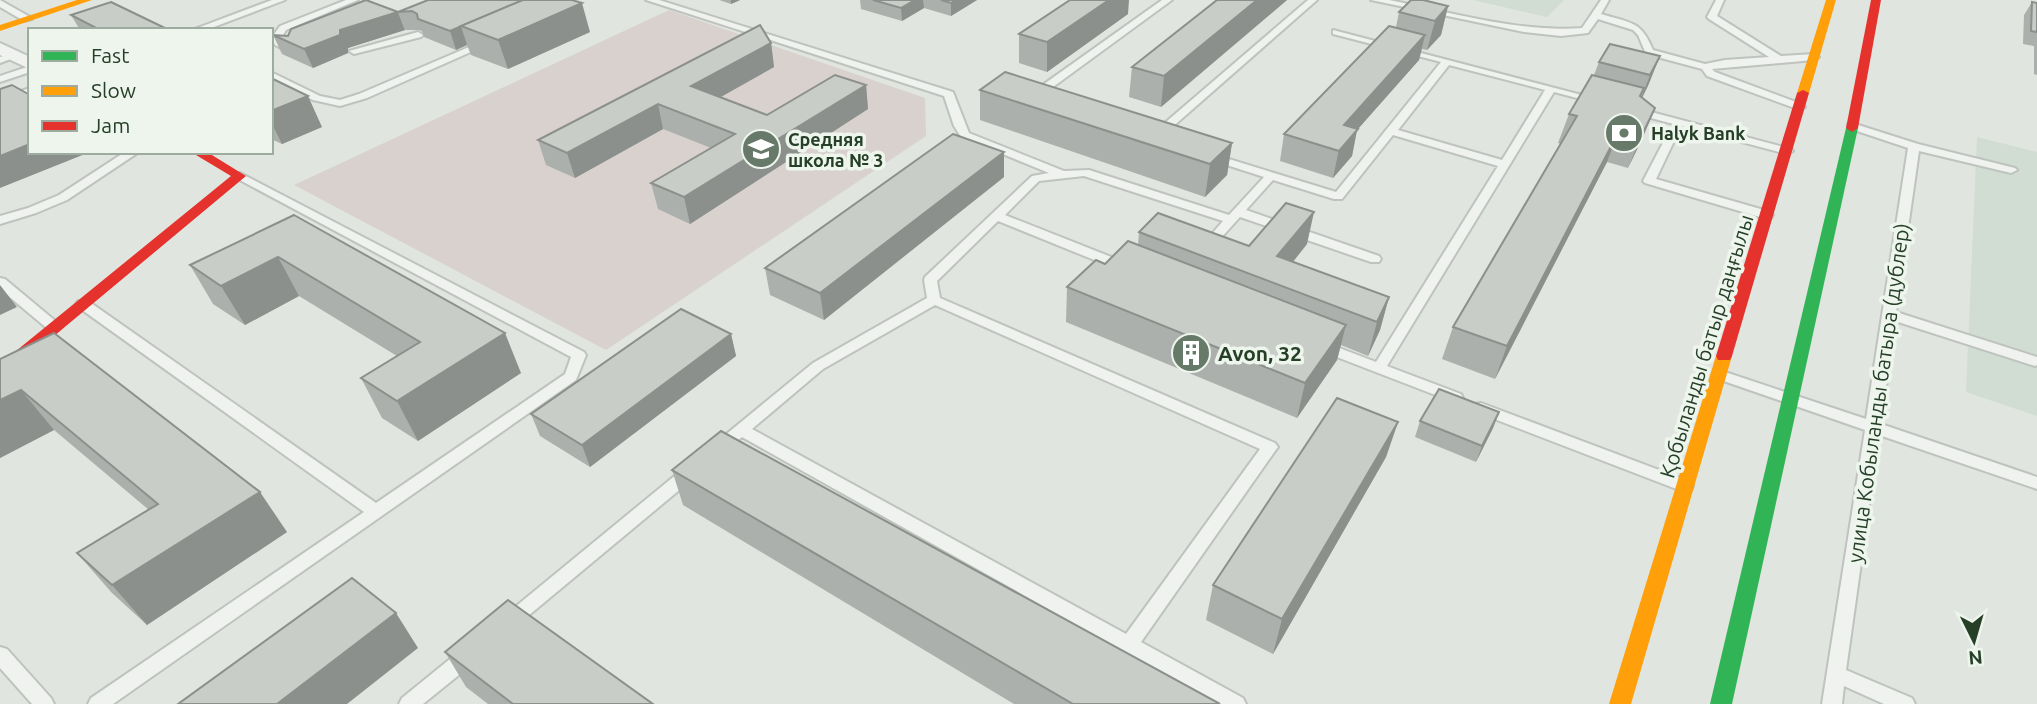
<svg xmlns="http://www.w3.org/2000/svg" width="2037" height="704" font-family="Ubuntu,sans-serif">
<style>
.built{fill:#d1dcd2}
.green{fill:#d8d1cd}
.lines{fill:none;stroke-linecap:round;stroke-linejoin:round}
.lane-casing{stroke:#bec3be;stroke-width:4}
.street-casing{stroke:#bec3be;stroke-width:4}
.lane{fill:#eff2ef;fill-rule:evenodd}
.street{fill:#eff2ef;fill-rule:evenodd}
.fast{fill:#30b455;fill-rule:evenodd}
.slow{fill:#ff9f0a;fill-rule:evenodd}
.jam{fill:#e5322d;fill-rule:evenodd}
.wall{fill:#acb0ac}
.shaded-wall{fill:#8c908c}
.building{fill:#c8cdc8;stroke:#8c908c;stroke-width:2}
.labels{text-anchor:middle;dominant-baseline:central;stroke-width:7;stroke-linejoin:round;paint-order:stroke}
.far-poi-label{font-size:18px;font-weight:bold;fill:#263f27;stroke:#edf5ed;text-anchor:start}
.street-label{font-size:21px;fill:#263f27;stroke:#edf5ed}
.poi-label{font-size:21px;font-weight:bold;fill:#263f27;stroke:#edf5ed;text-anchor:start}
</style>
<rect width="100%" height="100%" fill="#e0e5e0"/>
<g class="built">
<polygon points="1473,0 1564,0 1547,17"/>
<polygon points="1977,137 2037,152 2037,416 1966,392"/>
</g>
<polygon class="green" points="669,10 925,98 926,136 606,350 294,185"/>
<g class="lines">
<defs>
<g id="lane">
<polygon points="0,0 30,17 32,19 24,21 0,7"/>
<polygon points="272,0 285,0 206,30 192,30"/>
<polygon points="346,0 358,0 286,30 282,37 284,43 291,47 289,49 283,49 275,45 272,37 280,26"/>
<path d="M646,0h13l294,92 16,41 95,38 25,-1 140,45 35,-38 -56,-18v-4h8l120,37 105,-130 -108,-28v-4l268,70 -5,3 -42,-11 -167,274 74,28 2,4 -7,5 -140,-54 -2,-3 7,-5 55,21 122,-196 -105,-31 -51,64h-8l-61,-19 -27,30 133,46 2,3 -2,3h-8l-131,-45 -20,22h-8l-2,-3 13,-15 -139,-45 -45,5 -34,34 124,49 1,3 -1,3h-10l-121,-49 -61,60 3,17 335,145 3,4 -3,4 -134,191 102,56 3,6h-28l-476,-267 -19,16h-10l-3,-4 3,-4 100,-82 114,-65 -3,-18 1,-3 107,-101 17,-3 -88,-36 -7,-11 -10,-30zM1449,65l96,25 -43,70 -104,-30zM935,305l325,144 -134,185 -374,-205 71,-60z"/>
<polygon points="1162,0 1172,0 1038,98 1030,98 1030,94"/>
<polygon points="1308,0 1317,0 1161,137 1153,137 1153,133"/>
<path d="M1371,0h18c60,12 133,33 193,28l19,-28h8l-8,14c29,9 40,6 52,36l52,14 20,-4 44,-3 -60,-38 -2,-2 9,-17h8l-7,16 64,40 33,-2 5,3 -5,3 -102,9 3,3 89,33 1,2 -5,3 -93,-34 -5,-7 -56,-15 -8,-19 -5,-5 -35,-11 -10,14 -27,3 -37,-4z"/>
<polygon points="418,32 423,35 421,37 354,54 349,51"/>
<polygon points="483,41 491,43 367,98 340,106 313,100 271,79 271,72 320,96 340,100 359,94"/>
<polygon points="11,54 19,56 0,63 0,57"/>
<polygon points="30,66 30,72 0,82 0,76"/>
<polygon points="30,88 30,95 0,105 0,98"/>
<polygon points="1636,108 1791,149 1793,151 1787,154 1632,113 1631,111"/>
<polygon points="1852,123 1918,144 2015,168 2017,170 2011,173 1919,151 1896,312 2037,357 2037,365 2035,366 1895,321 1881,424 2037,477 2037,489 1879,435 1846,670 1912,698 1915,704 1884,704 1844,686 1842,704 1822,704 1865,430 1715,378 1713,375 1720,370 1725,372 1866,419 1908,148 1848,128 1848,124"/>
<polygon points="1671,134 1676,137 1656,179 1771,212 1773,215 1771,218 1763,218 1645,183 1643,181 1666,137"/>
<polygon points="125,152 139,152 67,200 36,213 0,224 0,216 28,208 59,195"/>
<polygon points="240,173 584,352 586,355 576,380 113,704 88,704 91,698 364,512 78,307 76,304 78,301 88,301 376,503 565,374 571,357 236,178 236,174"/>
<polygon points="0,278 5,279 59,324 61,327 59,330 49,330 0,289"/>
<polygon points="1481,403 1691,482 1693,486 1691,490 1679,490 1476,412 1474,408 1476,404"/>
<polygon points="689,467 695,469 697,473 695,477 516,626 510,629 504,626 501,621 504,616 683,469"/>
<polygon points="0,647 7,649 51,698 54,704 32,704 0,668"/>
<polygon points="468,648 475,650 477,656 475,662 423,704 399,704 402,698 461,650"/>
</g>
<polygon id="street" points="0,43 30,57 30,69 0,55"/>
</defs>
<use href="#lane" class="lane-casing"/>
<use href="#street" class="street-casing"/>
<use href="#lane" class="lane"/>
<use href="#street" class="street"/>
<polygon class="fast" points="1852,124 1858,128 1732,704 1710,704 1846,128"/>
<g class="slow">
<polygon points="77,0 92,0 0,31 0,25"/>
<polygon points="1826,0 1836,0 1809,93 1799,95 1797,93"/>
<polygon points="1724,351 1732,356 1631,704 1609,704 1716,356"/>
</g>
<g class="jam">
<polygon points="1871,0 1881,0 1858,128 1852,132 1846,128"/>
<polygon points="1803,90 1809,93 1732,356 1730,360 1718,360 1716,356 1797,93"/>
<polygon points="191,152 207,152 246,176 6,376 0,377 0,364 231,176"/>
</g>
</g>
<g class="wall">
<polygon points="428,0 590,32 508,69 471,55 467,45 456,50 424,37 422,31 419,30 405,30 398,12"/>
<polygon points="719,0 740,0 731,4"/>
<polygon points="860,0 977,0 951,16 924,8 902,21 861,9"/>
<polygon points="1217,0 1287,0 1161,107 1129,97 1132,67"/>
<polygon points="2032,2 2037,3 2037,75 2034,74 2034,46 2023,44 2024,15"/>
<polygon points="1448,6 1441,35 1427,50 1422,49 1419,60 1357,130 1352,156 1333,178 1280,161 1284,134 1396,27 1399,12"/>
<polygon points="1128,14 1047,72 1019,63 1019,34"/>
<polygon points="71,15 169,30 80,30"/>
<polygon points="405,30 348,48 348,53 313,68 282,54 273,35 288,36"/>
<polygon points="771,43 774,67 720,97 767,115 866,85 868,109 690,224 658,209 651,183 711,148 663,129 575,178 546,165 538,140"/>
<polygon points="1660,56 1642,98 1643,137 1628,168 1607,162 1495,379 1442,359 1453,327 1561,144 1558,143 1569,114 1594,75 1599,62"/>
<polygon points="271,78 322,127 282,144 271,139"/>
<polygon points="980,90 1232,143 1227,175 1205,197 980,120"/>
<polygon points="1004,152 1004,177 824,320 770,295 765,268"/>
<polygon points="294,215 521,373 418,441 382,418 361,378 397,356 299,296 245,325 213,304 190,265"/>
<polygon points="1139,232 1249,246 1307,244 1293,262 1389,297 1380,330 1368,356 1341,345 1337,360 1297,418 1066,322 1067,287 1138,245"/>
<polygon points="731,334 736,356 590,467 540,436 531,414"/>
<polygon points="0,359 287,532 147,625 112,593 77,553 149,510 54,430 0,458"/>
<polygon points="1499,412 1493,428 1476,462 1415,437 1420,421"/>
<polygon points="1398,422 1386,457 1273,654 1206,620 1213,585"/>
<polygon points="672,470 1220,704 1014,704 683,505"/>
<polygon points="445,652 653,704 488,704 466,687"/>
</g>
<g class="shaded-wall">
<polygon points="731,0 740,0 731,4"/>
<polygon points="915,0 923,0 924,8 902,21 901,8"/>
<polygon points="956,0 977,0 951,16 951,3"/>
<polygon points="1109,0 1129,0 1128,14 1047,72 1047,42"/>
<polygon points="1257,0 1287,0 1161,107 1164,76"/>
<polygon points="582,3 590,32 508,69 498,40"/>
<polygon points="1448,6 1441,35 1427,50 1435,21"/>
<polygon points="398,12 405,30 348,48 348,53 313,68 304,49 340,30"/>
<polygon points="461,26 467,45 456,50 450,31"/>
<polygon points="1425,35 1419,60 1357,130 1352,156 1333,178 1344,125"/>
<polygon points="771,43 774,67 696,111 691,86"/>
<polygon points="1660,56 1648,86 1638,106 1650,75"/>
<polygon points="866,85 868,109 690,224 684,197"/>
<polygon points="308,96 322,127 282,144 271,122 271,111"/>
<polygon points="658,104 663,129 575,178 567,153"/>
<polygon points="1655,108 1643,137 1628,168 1640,139"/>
<polygon points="1618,133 1607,162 1495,379 1507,346"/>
<polygon points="1232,143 1227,175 1205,197 1210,164"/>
<polygon points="30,144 30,152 90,152 0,188 0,156"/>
<polygon points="1004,152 1004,177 824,320 820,293"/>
<polygon points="1314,212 1307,244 1275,284 1277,256"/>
<polygon points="278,257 299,296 245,325 221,286"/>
<polygon points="0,285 17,307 0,315"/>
<polygon points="1389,297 1380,330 1368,356 1377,322"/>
<polygon points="1346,325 1337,360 1297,418 1305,383"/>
<polygon points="505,333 521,373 418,441 397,401"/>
<polygon points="731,334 736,356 590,467 582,445"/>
<polygon points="21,390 54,430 0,458 0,400"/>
<polygon points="1499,412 1493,428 1476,462 1482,446"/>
<polygon points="1398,422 1386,457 1273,654 1282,619"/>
<polygon points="260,492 287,532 147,625 112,585"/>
<polygon points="396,613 418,648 347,704 277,704"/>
</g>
<g class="building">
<polygon points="366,0 398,12 340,30 340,35 304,49 273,35 288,36 291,29"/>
<polygon points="428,0 523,0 450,31 418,19 417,14 412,11 398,12"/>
<polygon points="523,0 572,0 582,3 498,40 461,26"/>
<polygon points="873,0 915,0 901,8"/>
<polygon points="941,0 956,0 951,3"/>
<polygon points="1070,0 1109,0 1047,42 1019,34"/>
<polygon points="1217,0 1257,0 1164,76 1132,67"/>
<polygon points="1411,0 1423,0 1448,6 1435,21 1399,12"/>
<polygon points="111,2 169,30 100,30 71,15"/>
<polygon points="2032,2 2037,3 2037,32 2031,31"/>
<polygon points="760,25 771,43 691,86 767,115 835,75 866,85 684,197 651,183 735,134 658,104 567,153 538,140"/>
<polygon points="1389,26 1425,35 1344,125 1358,129 1339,151 1284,134"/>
<polygon points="1610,44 1660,56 1650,75 1599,62"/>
<polygon points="1005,72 1232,143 1210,164 980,90"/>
<polygon points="1592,75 1644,88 1640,96 1655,108 1640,139 1618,133 1507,346 1453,327 1577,116 1569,114"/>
<polygon points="271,78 308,96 271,111"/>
<polygon points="12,85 30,95 30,144 0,156 0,89"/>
<polygon points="953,134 1004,152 820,293 765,268"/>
<polygon points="1286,203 1314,212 1277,256 1389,297 1377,322 1139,232 1158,213 1249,246"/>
<polygon points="294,215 505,333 397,401 361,378 420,342 278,257 221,286 190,265"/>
<polygon points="1128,241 1346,325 1305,383 1067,287 1096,260 1105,264"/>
<polygon points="681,309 731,334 582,445 531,414"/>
<polygon points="54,333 260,492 112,585 77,553 158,504 21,390 0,400 0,359"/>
<polygon points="1439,389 1499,412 1482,446 1420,421"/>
<polygon points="1337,398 1398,422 1282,619 1213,585"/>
<polygon points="721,431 1220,704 1073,704 672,470"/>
<polygon points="352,578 396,613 277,704 178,704"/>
<polygon points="508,600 653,704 513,704 445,652"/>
</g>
<defs>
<symbol id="bank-disc" viewBox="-11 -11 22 22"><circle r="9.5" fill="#677968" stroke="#edf5ed"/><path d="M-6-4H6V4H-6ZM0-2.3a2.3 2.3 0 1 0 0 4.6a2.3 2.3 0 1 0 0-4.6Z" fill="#fff"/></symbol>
<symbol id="school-disc" viewBox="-11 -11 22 22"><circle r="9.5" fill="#677968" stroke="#edf5ed"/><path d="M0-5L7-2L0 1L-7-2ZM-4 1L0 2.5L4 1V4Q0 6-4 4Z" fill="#fff"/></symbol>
<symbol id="building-disc" viewBox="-11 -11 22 22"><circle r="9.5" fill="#677968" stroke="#edf5ed"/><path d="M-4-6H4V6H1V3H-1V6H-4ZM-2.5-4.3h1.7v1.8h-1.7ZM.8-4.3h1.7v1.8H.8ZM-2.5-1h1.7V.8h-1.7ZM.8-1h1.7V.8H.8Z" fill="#fff"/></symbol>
</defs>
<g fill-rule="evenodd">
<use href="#bank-disc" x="1602" y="111" width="44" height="44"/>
<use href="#school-disc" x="739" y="127" width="44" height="44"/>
<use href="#building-disc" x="1169" y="331" width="44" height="44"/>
</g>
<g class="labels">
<g class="far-poi-label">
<text x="1651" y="133">Halyk Bank</text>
<text x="788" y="139">Средняя<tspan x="788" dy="21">школа № 3</tspan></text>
</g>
<g class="street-label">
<text transform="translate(1706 346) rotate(-73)">Қобыланды батыр даңғылы</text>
<text transform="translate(1878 393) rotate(-82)">улица Кобыланды батыра (дублер)</text>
</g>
<g class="poi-label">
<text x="1218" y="353">Avon, 32</text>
</g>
</g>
<rect x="28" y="28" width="245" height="126" fill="#edf5ed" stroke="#9dac9e" stroke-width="2"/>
<rect x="42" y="51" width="35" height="10" fill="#30b455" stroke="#9dac9e" stroke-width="2"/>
<text x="91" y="63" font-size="21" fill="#263f27">Fast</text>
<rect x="42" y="86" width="35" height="10" fill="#ff9f0a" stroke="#9dac9e" stroke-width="2"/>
<text x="91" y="98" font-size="21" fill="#263f27">Slow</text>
<rect x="42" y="121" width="35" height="10" fill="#e5322d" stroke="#9dac9e" stroke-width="2"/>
<text x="91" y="133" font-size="21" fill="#263f27">Jam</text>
<g transform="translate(1974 641) rotate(175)" stroke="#edf5ed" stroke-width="5" paint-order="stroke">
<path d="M0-5L12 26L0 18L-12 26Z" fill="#263f27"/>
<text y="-10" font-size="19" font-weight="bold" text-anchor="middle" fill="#263f27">N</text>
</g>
</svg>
